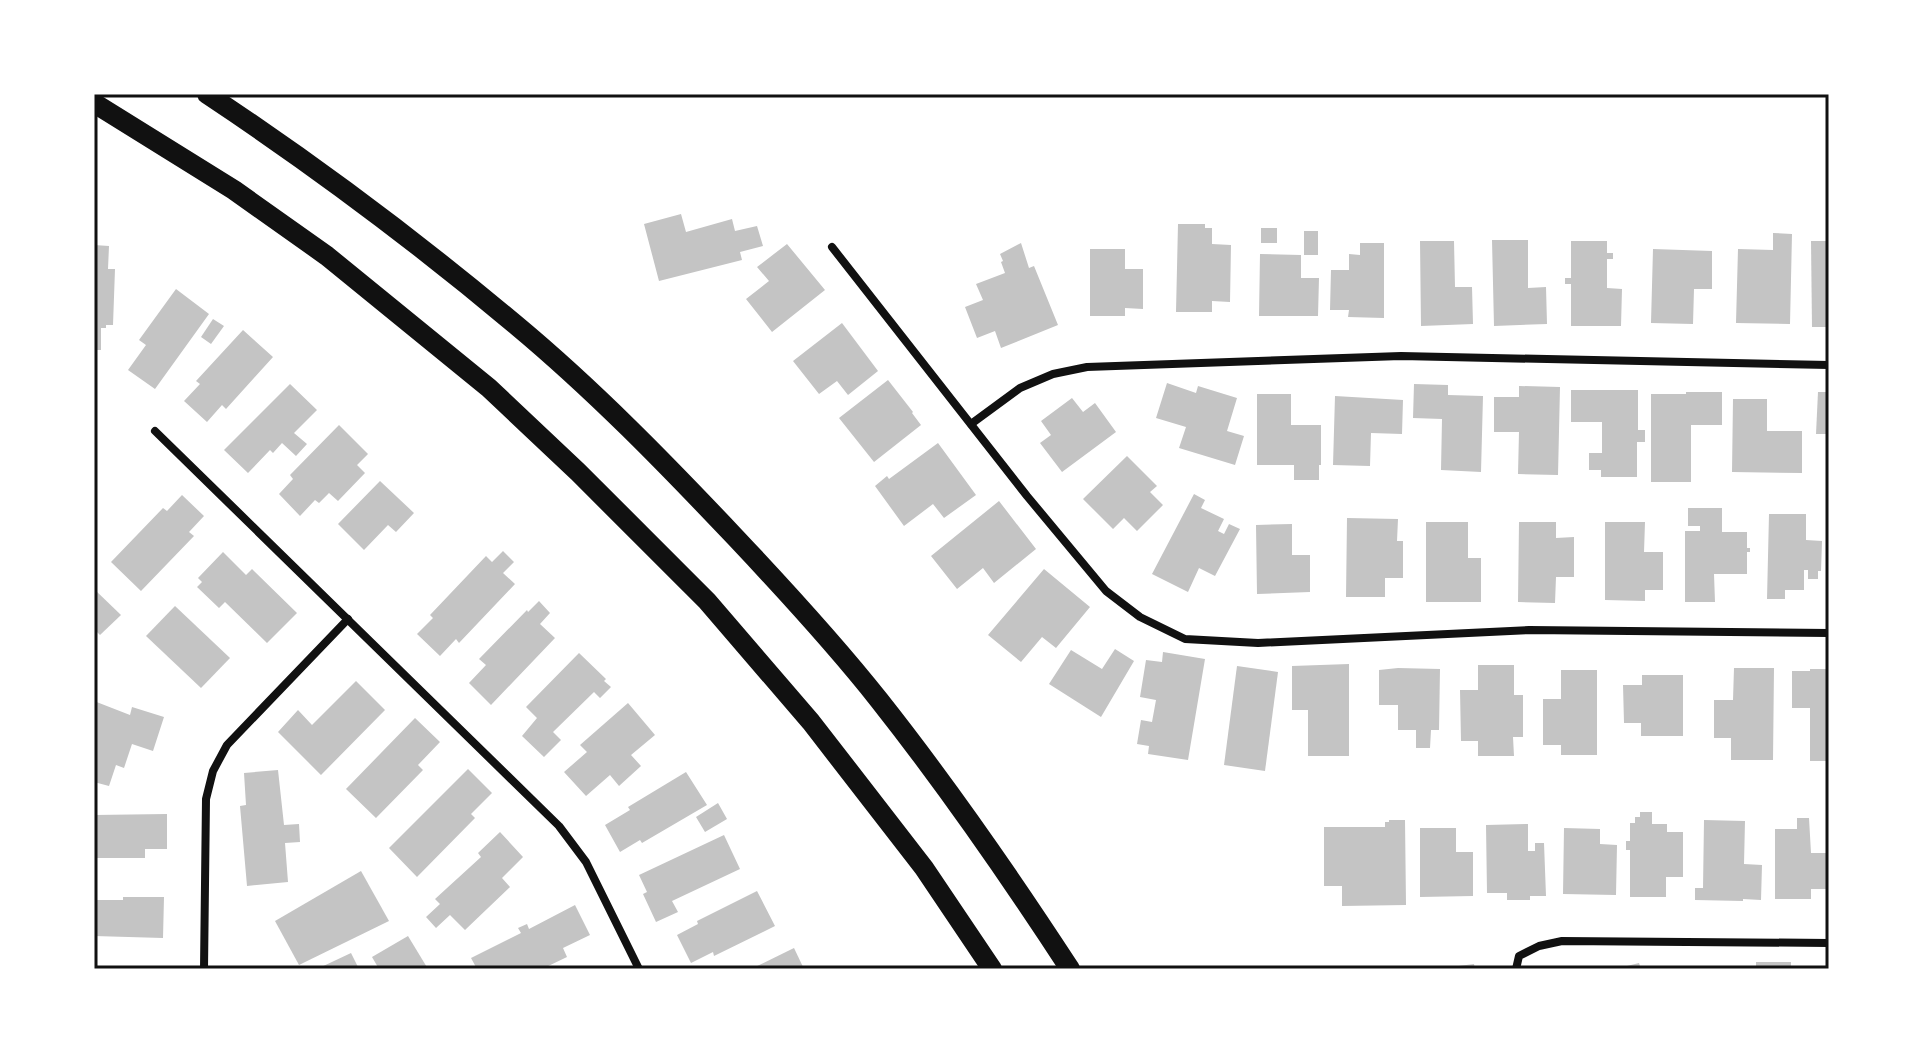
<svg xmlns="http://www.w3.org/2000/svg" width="1923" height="1063" font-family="Figtree,sans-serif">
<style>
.building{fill:#c4c4c4}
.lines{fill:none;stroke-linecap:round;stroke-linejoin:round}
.minor{stroke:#111;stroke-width:8}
.primary{stroke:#111;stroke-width:20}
.neatline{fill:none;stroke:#111;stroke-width:3}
</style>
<rect width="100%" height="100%" fill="#fff"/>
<g class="building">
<polygon points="681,214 686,232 732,219 735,231 757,226 763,246 740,252 742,260 659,281 644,224"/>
<polygon points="1178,224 1205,224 1205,228 1212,228 1212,244 1231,245 1230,302 1212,301 1212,312 1176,312"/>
<rect x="1261" y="228" width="16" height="15"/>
<rect x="1304" y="231" width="14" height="24"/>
<polygon points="1773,233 1792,234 1790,324 1736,323 1738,249 1773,250"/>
<polygon points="1492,240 1528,240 1528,288 1546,287 1547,324 1494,326"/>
<polygon points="1420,241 1454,241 1455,287 1472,287 1473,324 1421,326"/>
<polygon points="1571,241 1607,241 1607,253 1613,253 1613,259 1607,259 1607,288 1622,289 1621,326 1571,326 1571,284 1565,284 1565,278 1571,278"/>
<polygon points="1811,241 1829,241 1829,327 1812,327"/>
<polygon points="1021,243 1029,268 1034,266 1058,325 1001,348 995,331 977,338 965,307 983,300 976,284 1005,273 1001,262 1003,261 1000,254"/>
<polygon points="1360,243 1384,243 1384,318 1348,317 1349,310 1330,310 1331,270 1349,270 1349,254 1360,255"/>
<polygon points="787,244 825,290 772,332 746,299 769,281 757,267"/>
<polygon points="94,245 109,246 108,269 115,269 113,325 106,325 106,328 101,328 101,350 94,350"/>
<polygon points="1090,249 1125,249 1125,269 1143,269 1143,309 1125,308 1125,316 1090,316"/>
<polygon points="1653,249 1712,251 1712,289 1694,289 1693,324 1651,323"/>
<polygon points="1260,254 1301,255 1301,278 1319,278 1318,316 1259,316"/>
<polygon points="176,289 209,314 155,389 128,370 146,345 139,340"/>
<polygon points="213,319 224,326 211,344 201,337"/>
<polygon points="842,323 878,371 848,395 837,381 819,394 793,361"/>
<polygon points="243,330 273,357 226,409 222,405 207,422 184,401 200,384 196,381"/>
<polygon points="888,380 913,412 912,413 921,425 874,462 839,418"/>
<polygon points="1167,383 1196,393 1198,386 1237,398 1227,431 1244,436 1235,465 1179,448 1186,427 1156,418"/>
<polygon points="290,384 317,410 294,433 307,444 296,456 282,443 273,453 270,450 248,473 224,450"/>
<polygon points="1414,384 1448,385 1448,395 1483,396 1481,472 1441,470 1442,419 1413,418"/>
<polygon points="1519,386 1560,387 1558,475 1518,474 1519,432 1494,432 1494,397 1519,397"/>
<polygon points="1571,390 1638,390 1638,430 1645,430 1645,442 1637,442 1637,477 1601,477 1601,470 1589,470 1589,453 1602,453 1602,422 1571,422"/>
<polygon points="1686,392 1722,392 1722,425 1691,425 1691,482 1651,482 1651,394 1686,394"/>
<polygon points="1818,392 1829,392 1829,434 1816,434"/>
<polygon points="1257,394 1291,394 1291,425 1321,425 1321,465 1319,465 1319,480 1294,480 1294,465 1257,465"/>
<polygon points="1335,396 1403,400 1402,434 1371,433 1370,466 1333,465"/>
<polygon points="1072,398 1083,412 1095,403 1116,432 1062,472 1040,443 1051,435 1041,421"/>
<polygon points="1733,399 1767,399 1767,431 1802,431 1802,473 1732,472"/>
<polygon points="339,425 368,454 357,465 365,473 338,501 329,493 319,503 315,500 300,516 279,494 293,479 290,475"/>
<polygon points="938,443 976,495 944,518 933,504 904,526 875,486 887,476 889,479"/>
<polygon points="1127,456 1157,486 1150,492 1163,505 1137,531 1124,518 1113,529 1083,499"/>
<polygon points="380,481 414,513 396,532 388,525 364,550 338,524"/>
<polygon points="1194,494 1205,500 1201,508 1224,519 1218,531 1224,534 1229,524 1240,529 1215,576 1199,568 1188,592 1152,574"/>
<polygon points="182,495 204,516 189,532 194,536 141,591 111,562 163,508 167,511"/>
<polygon points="999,501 1036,549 994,583 983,568 957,589 931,556"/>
<polygon points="1688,508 1722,508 1722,532 1747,532 1747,548 1750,548 1750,552 1747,552 1747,574 1714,574 1715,602 1685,602 1685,531 1700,531 1700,526 1688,526"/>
<polygon points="1769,514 1806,514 1806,540 1822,541 1821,571 1818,571 1818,579 1808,579 1808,570 1804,570 1804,590 1785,590 1785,599 1767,599"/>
<polygon points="1347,518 1398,519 1397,541 1403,541 1403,578 1385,578 1385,597 1346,597"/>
<polygon points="1426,522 1468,522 1468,558 1481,558 1481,602 1426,602"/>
<polygon points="1519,522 1556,522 1556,538 1574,537 1574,577 1556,577 1555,603 1518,602"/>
<polygon points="1605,522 1645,522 1644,552 1663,552 1663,590 1645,590 1645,601 1605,600"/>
<polygon points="1292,524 1292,555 1310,555 1310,592 1257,594 1256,525"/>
<polygon points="503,551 514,562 503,573 515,584 459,643 456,639 440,656 417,634 433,618 430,615 486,556 492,562"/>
<polygon points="223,552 246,575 252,569 297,613 267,643 225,602 219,608 197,587 202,582 198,578"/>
<polygon points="1044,569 1090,607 1056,648 1042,637 1021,662 988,635"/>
<polygon points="94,589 121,615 100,635 94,629"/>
<polygon points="539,601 550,613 540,624 555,638 491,705 469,683 486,665 479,659 527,610 528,612"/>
<polygon points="175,606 230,658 201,688 146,636"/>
<polygon points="1115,649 1134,661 1101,717 1049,684 1071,650 1102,669"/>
<polygon points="1163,652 1205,659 1188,760 1148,754 1149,746 1137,744 1141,720 1152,722 1156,700 1140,697 1146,660 1162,662"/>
<polygon points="579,653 606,679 604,681 611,687 600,698 594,692 553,732 561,740 544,757 522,736 537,718 526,707"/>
<polygon points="1349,664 1349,756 1308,756 1308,710 1292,710 1292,666"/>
<polygon points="1478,665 1514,665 1514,695 1523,695 1523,737 1513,737 1514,756 1478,756 1478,741 1461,741 1460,690 1478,690"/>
<polygon points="1237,666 1278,672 1265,771 1224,765"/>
<polygon points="1398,668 1440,669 1439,730 1431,730 1430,748 1416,748 1416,730 1398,730 1398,705 1379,705 1379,670"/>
<polygon points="1734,668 1774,668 1773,760 1731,760 1731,738 1714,738 1714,700 1733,700"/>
<polygon points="1810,669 1829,669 1829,761 1810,761 1810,708 1792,708 1792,671 1810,671"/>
<polygon points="1561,670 1597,670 1597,755 1561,755 1561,745 1543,745 1543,699 1561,699"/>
<polygon points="1642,675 1683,675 1683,736 1641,736 1641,723 1624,723 1623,685 1642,685"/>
<polygon points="356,681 385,710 321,775 278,732 298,710 312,725"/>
<polygon points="94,701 130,715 132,707 164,717 153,751 132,744 124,768 116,765 109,786 94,782"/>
<polygon points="628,703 655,735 631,755 641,766 619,786 610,775 586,796 564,772 587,752 580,745"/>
<polygon points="415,718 440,742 418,765 423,770 376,818 346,789"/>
<polygon points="468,769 492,793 471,814 475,818 417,877 389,848"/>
<polygon points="278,770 284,825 299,824 300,842 285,843 288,882 247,886 240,806 246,805 244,773"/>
<polygon points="686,772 707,805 642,843 640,840 620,852 605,825 630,810 628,807"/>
<polygon points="718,803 727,819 705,832 696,817"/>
<polygon points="1640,812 1652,812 1652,824 1667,824 1667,832 1683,832 1683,877 1666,877 1666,897 1630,897 1630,850 1626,850 1626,841 1630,841 1630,823 1635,823 1635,817 1640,817"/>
<polygon points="167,814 167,849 145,849 145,858 94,858 94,815"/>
<polygon points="1797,818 1809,818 1811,853 1829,853 1829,889 1811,889 1811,899 1775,899 1775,829 1797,829"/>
<polygon points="1389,820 1405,820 1406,905 1342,906 1342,886 1324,886 1324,827 1385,827 1385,822 1389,822"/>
<polygon points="1704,820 1745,821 1744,864 1762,865 1761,900 1743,899 1743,901 1695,900 1695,888 1703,888"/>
<polygon points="1528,824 1528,851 1535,851 1535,843 1544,843 1546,896 1530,896 1530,900 1507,900 1507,893 1487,893 1486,825"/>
<polygon points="1420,828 1456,828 1456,852 1473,852 1473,896 1420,897"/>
<polygon points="1564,828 1600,829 1600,844 1617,845 1616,895 1563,894"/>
<polygon points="500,832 523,857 502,878 510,887 465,930 450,915 436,928 426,917 440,904 435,899 481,857 478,853"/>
<polygon points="724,835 740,869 672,901 678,912 656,922 643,894 647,892 639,875"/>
<polygon points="361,871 389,921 299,965 275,921"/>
<polygon points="757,891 775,926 714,956 713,952 691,963 677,935 698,924 697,921"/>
<polygon points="123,897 164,897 163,938 94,936 94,900 123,900"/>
<polygon points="575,905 590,935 563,948 567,957 542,969 477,969 471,958 521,933 518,928 527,924 529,929"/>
<polygon points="408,936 428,969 379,969 372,957"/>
<polygon points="794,948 804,969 751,969"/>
<polygon points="351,953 359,969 317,969"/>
<rect x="1756" y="962" width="35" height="7"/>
<polygon points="1639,963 1641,969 1620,969 1619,968"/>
<polygon points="1474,964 1475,969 1451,969 1451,967"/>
</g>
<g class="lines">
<g class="minor">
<polyline points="832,247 1027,496 1106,591 1140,617 1185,639 1258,643 1529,630 1829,633"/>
<polyline points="971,424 1020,388 1053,374 1087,367 1401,356 1829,365"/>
<polyline points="155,431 559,826 586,862 639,969"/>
<polyline points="204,969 206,799 213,771 227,745 348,619"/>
<polyline points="1516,969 1519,956 1539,946 1562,941 1829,943"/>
</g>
<g class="primary">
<path d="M207,94c107,71 210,148 309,231 78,65 149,138 219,212 50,53 99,106 144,163 68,86 131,177 191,269"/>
<polyline points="94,103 234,190 327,256 489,388 578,472 707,601 811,722 924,868 992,969"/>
</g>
</g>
<rect width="1923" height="1063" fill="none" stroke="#ffffff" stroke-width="192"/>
<rect x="96" y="96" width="1731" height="871" class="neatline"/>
</svg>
